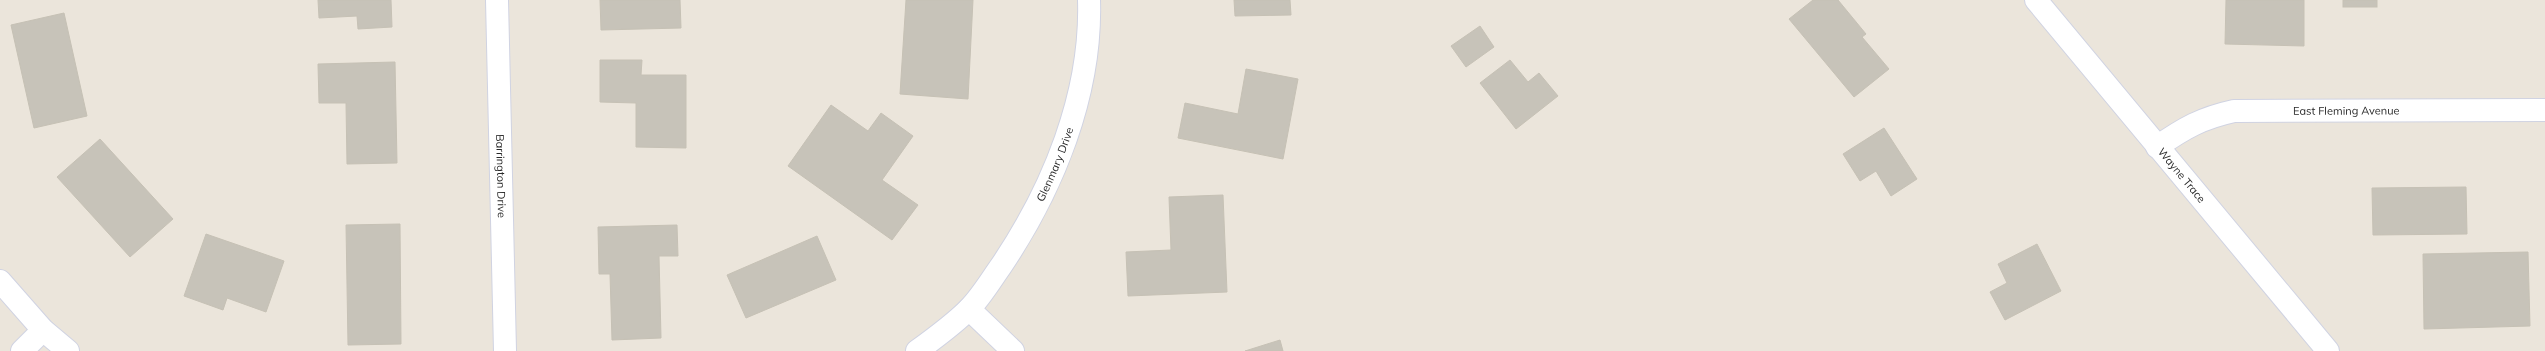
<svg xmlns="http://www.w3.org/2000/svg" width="2545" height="351" font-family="Mulish,sans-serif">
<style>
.building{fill:#c7c3b9;stroke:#c6c1b5}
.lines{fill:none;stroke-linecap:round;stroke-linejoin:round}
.minor-casing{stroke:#d0d3e2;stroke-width:24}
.minor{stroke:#fff;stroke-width:22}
.labels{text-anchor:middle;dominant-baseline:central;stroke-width:3;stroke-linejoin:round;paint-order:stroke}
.street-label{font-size:11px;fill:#292929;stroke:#fff}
</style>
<rect width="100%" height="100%" fill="#ebe5db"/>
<g class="building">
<polygon points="318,0 391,0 392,27 358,29 357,16 319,18"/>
<polygon points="600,0 680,0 681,28 601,30"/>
<polygon points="906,0 973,0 968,99 900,94"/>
<polygon points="1234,0 1290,0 1291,15 1235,16"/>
<polygon points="1813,0 1838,0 1866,34 1862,37 1889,69 1854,97 1789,19"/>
<polygon points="2226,0 2304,0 2304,46 2225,44"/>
<rect x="2343" y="0" width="34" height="7"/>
<polygon points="64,13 87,116 34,128 11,25"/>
<polygon points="1480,26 1494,47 1466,67 1451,46"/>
<polygon points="600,60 642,60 641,75 686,75 686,148 636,147 636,103 600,102"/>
<polygon points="1510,60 1528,82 1539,73 1558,96 1516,129 1480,83"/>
<polygon points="395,62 397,163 347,164 346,103 319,103 318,64"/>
<polygon points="1246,69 1298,79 1283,159 1178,138 1185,103 1238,114"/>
<polygon points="831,105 868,131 881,113 913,136 882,180 918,205 892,240 788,166"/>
<polygon points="1884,128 1917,179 1891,196 1876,171 1860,181 1843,154"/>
<polygon points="100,139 173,219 130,257 57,177"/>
<polygon points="2466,187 2467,234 2373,235 2372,188"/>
<polygon points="1223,195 1227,292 1128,296 1126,252 1171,250 1169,197"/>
<polygon points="400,224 401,344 348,345 346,225"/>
<polygon points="677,225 678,256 659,256 661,338 612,340 610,274 599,274 598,227"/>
<polygon points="206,234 284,261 266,312 227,298 223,310 184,296"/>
<polygon points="817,236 836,280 746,318 727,275"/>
<polygon points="2037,244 2061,291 2005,320 1990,292 2007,283 1998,264"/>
<polygon points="2528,252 2530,326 2424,329 2423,254"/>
<polygon points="1280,340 1283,351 1245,351"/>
</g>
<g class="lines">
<defs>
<g id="minor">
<path id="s1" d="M497,0l8,351"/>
<path id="s2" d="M2036,0l292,351"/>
<path id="s3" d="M2157,147c27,-19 45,-29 77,-36l311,-1"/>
<polyline points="0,281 43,330 68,351"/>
<polyline points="969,309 1013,351"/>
<polyline points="22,351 43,330"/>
<path id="s4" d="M917,351c18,-13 36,-26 52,-42 12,-12 22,-29 32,-43 52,-77 91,-172 88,-266"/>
</g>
</defs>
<use href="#minor" class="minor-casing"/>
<use href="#minor" class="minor"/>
</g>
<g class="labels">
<g class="street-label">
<text stroke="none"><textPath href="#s3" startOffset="198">East Fleming Avenue</textPath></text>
<text stroke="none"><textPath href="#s4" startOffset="236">Glenmary Drive</textPath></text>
<text stroke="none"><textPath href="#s1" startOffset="176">Barrington Drive</textPath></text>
<text stroke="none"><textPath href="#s2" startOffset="228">Wayne Trace</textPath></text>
</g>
</g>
</svg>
